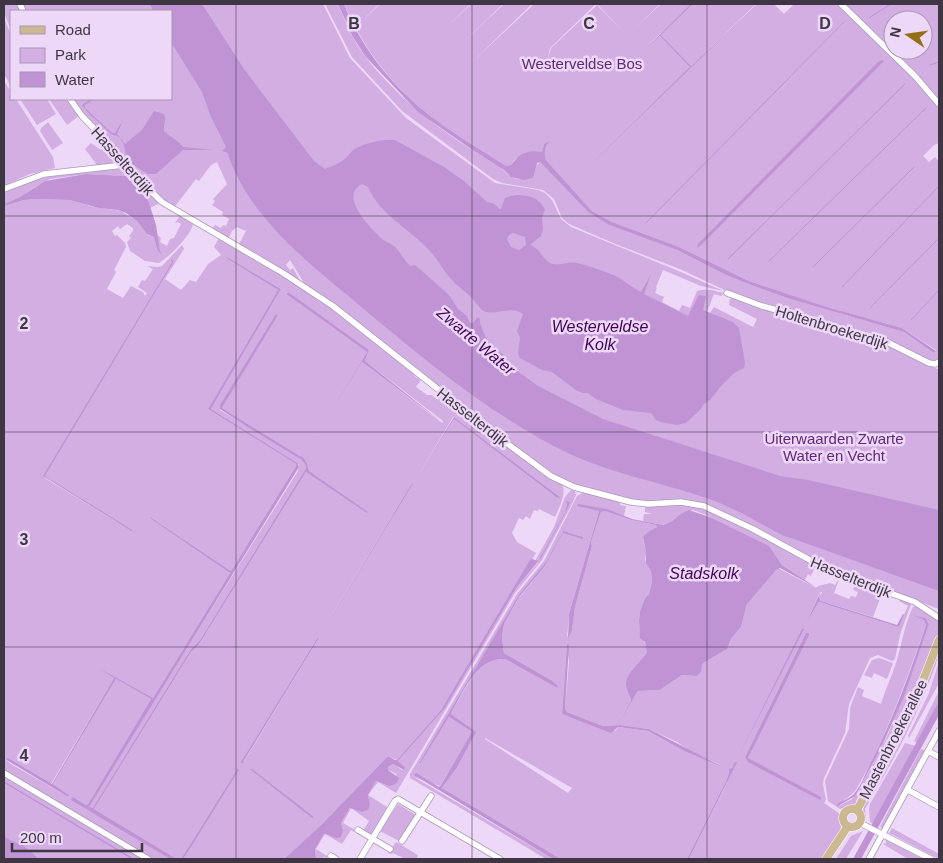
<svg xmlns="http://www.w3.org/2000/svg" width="943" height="863" font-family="Arial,sans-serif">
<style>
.green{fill:#d2aee3;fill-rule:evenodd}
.water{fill:#c093d5;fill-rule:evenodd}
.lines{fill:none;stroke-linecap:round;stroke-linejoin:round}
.stream{stroke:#c093d5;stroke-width:1}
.minor-casing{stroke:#ad99b7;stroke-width:7}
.major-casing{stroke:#fff;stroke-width:9}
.minor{stroke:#fff;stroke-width:5.5}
.major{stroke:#ccb891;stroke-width:8}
.grid{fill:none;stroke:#3e3642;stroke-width:1;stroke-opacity:0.55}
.labels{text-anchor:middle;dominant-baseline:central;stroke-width:5;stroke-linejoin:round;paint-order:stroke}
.park-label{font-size:15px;fill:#602876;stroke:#eed8f8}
.street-label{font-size:15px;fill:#3e3642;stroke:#eed8f8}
.water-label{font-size:16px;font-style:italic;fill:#410356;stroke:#eed8f8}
.grid-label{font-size:16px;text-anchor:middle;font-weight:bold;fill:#3e3642;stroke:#eed8f8;stroke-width:5;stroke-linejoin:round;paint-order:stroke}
</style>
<rect width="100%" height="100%" fill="#eed8f8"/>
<g class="green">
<polygon points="4,4 19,4 22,11 11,11 11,30 4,13"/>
<path d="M21,4h302l27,54 56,60 89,65 43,7 7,3 7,7 9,19 10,8 110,45 42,19 -22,-5 -38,-16 -7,17 1,1 -2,5 9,4 -2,5 17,9 3,-6 8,3 7,-17c9,-3 18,0 27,2l-3,3 -7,-2 -7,18 3,1 4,-6 39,20 4,-8 -28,-14 1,-6 3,-2 149,44 57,29v239l-97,-36 -139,-69 -70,-3 -63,-17 -20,-11 -244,-187 -16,-26 -4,5 4,5 3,-2 6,11v2l-61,-35 8,-15 -9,-4 -5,4 -4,8 -17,-9 4,-5 6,3 2,-3 3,1 3,-7 -7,-4 1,-3 -11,-7 3,-4 -2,-2 14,-15 -10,-22 -6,3 -12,16 -3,-2 -23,30c-37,-29 -74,-72 -102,-110h100v-88h-139l-3,-3 2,3h-7z"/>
<path d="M325,4h13c7,17 15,36 26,51 36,47 85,82 136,112 4,3 7,8 12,10 7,4 15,2 22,-1l2,-10 4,-4 48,50 21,13 68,25 49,25 25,10 39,14 114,33 31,21 1,-3 -34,-22 -78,-22 -75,-25 -72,-35 -65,-24 -20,-11 -46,-51c-3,-8 0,-14 4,-20l-6,4 -2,9 -27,6 -4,6 -5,1c-28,-18 -57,-35 -83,-56 -35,-29 -61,-65 -79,-106h35l-19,19 20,-19h90l-21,21 22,-21h32l-44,42 45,-42h28l-63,61 65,-61h62l-46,44 -3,15 4,-15 46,-43 26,26 -26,-27h63l-28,27 29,-27h31l-46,43 14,-11 31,31 -119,116 185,-179h17l10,10 10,-10h45l76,72 24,30v37l-5,2 -11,11 6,6 6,-5 4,5v199l-5,2 -37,-18 -135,-40 -29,-11 -51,-24 -69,-27 -44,-19 -7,-6 -8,-19 -11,-9 -41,-7 -9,-4 -91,-68 -50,-54z"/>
<polygon points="693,4 756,4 691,66 661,35"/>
<path d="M842,4h97v99zM893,20h30v30h-30z"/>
<polygon points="4,18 11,35 11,86 4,74"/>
<polygon points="4,81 11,92 11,99 16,99 53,157 55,168 30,174 4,186"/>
<polygon points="20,99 47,99 56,114 37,125"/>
<polygon points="49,99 69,99 80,115 67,125"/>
<polygon points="48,122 63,143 52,150 40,131 41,128"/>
<polygon points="91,143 101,150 105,144 117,159 116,164 97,165 85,149"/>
<polygon points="121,167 124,168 160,203 150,208 148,200 126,176 86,174 50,179 35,187 20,197 4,204 4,192 33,180 48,177"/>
<path d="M39,199l30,1 25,7 27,4 19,12 8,12 6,2c5,8 2,15 12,18l-6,-4 -3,-16 4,3 -1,4 7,4 3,-7 4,-1 7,-14 -3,-2 -3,1 4,-6c5,-1 13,4 14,8 -4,12 -23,31 -34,38l-14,-2 -15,-10 -3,-9 4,-4 -2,-2 4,-5v-3l-6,-4 -7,5 -2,-3 -6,5 3,5 2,-1 8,8 1,4 -12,23 2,2 -9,17 16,9 8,-12 12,6 2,4 2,-3 -9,-6 4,-7 3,1 8,-12 -6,-3 10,1 5,-1 20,-21 2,4 -19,30 16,11 9,-10 6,2 12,-18 13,-9 -7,-8 5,-9 52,30 62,40 82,64 -1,4 7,4 -5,7 11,8h5l6,5 4,-5 120,89c5,10 -3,23 -7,33l-16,-8 -1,2 -4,-1 -4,9 -4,-3 -3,4 -4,-2 -7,15 5,9 19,11 -95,157 -44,50 -9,-4 -66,68 -38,35h-101l56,-89 -1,-2 -57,91h-4l-83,-50 97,-157 7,-6 108,-174 62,41 -59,-42 -2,-8 -4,-6 -3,-1 -78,-48 56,-94 -58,92v4l83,50 2,4 1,4 -106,172 -9,9 -98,160h-1l-4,-3 210,-335 1,-6 -88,-56 70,-120 -54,-32 -1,1 52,32 -70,119 88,55v2l-65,105 -81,-54 80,56 -77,125 -61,-34 22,14 -63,106 -46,-26 1,2 5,4 57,33 1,-2 -16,-11 63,-105 35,20 -63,105 -2,1 -13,-8 18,14 79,48h-19l-147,-87v-566l20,-6zM172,259l2,1 -1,3 -128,213 88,56 -88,-54 -1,-3 128,-213zM287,292l82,58 -4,11 78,60 -1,2 -80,-61 -56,90 61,-100 -81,-58zM453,417h1l106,80h-4l-102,-78 -38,60zM412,483l58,30 -57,-29 -92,149zM318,637l1,1 -74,122 -4,3z"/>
<polygon points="574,489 576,495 571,506 542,560 515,593 396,793 378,782 368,795 387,807 371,836 363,831 369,821 351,808 343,823 355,830 354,832 351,830 342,844 325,834 316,849 327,856 327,858 324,857 322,859 316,859 315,849 324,834 343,829 341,823 350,808 370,807 368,795 376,781 389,786 397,774 388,770 388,767 393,764 402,770 405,767 398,761 445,708 517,587 537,564 567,510 569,503 565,502 567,504 565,512 538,561 535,561 554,527 565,497 570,491"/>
<path d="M586,491l34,10v4l6,1 -2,10 -20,-7 -27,-4 22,6 -30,103 -2,23 5,-6 3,-24 17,-61 -1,-4 10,-30 4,-1 26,9 25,5 1,2 -8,4 -6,8 3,14 -1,7 6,11 1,11 -3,12 -4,4 -5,13 -1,9 1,15 7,12v5c-5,10 -22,20 -21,33 0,5 4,10 5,15l-11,19 18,-28 22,-1 22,-15 15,1 4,-4v-7l1,-1 22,-13 4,-4 3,-8 10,-12 6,-23 12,-17 19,-19 38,20 2,-2 12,-3 5,2 5,-8 -6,16 15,6 2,-3 5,1 2,-5 -5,-2 2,-5 -7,-3 1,-2 39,15v4l-7,-3 -8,21 -52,-16 -2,-3 3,-6h-2l-14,31 13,-21 79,25 10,-21 -9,-5 3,-2 9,5 -11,31 -5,24 -3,2 -14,-6 -8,3 -21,46 -4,29 -21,45 -1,6 3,16 -2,3 16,11c4,18 -5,32 -18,45h-133l34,-68 13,-29 -5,7h-2v4l-3,8 -39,78h-126l-119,-71 14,-19 19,-36 -24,-19c12,-21 26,-57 54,-55l52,29 -6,-8 -47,-27 -2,-16 2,-13 14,-25 27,-33 18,-33 20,4 -19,-6 8,-16 -26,47 -29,37 -98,164 1,1 29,-47 23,15v2l-32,52 -26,-9 139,82h-7l-136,-81v-4l107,-180 27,-33 33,-65zM806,633h2l-60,123 1,3 72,38 -76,-40zM567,644l2,18 -4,47 2,3 36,14 17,-1 29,4 28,13 13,9 33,15 -37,-14 -38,-21 -30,-4 -3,4 -53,-17zM485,739v-1l87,50 -4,5z"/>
<polygon points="675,504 695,505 718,513 816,565 811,576 808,574 805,580 782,565 770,547 704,514 693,510 679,515 672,521 662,525 643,521 644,514 652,514 645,512 645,505"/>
<path d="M916,606l23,14v13l-19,50 -26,55 -38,63 1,1 -3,4 -14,3 -12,-8 -3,-20 24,-52 1,-21 8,-21 6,3 -2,6 19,8c5,-17 13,-32 17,-48 5,-17 7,-33 15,-49zM912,615l12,3 5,6 -40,108 -10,20 -11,21 -16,26 -13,7c4,-8 13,-9 18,-18 30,-52 49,-107 69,-163l-2,-5z"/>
<path d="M939,646c0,12 -5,24 -9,34 -17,45 -41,88 -65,129l1,11 -3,-6 1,-10z"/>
<polygon points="879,658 893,663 887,679 874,673 872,678 864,675 872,660"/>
<polygon points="939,661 939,683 909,738 908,736 929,693"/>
<polygon points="939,691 939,701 917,743 914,741"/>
<polygon points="905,743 916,746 873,824 870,822 869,810 870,804"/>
<polygon points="921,749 926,751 884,829 880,827"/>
<polygon points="4,777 143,859 135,859 4,781"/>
<polygon points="4,783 131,859 36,858 23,845 10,840 4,836"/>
<polygon points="398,804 416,815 401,842 380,831"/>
<polygon points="892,828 939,854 939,859 891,834 889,834"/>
<polygon points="863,831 846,859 836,859 851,836"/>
<polygon points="886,839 887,840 923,859 908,859 883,844 886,843"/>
<polygon points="396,842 418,855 417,859 405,859 393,853 391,854 388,853"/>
</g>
<g class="water">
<path d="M150,4h52l42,65 70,92 11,8c7,-3 16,-6 22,-12 1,-1 4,-5 5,-6 11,-8 31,-12 43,-11l49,27 20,14 23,21 8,2 4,5h2l4,-11c14,-6 34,-3 40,12l-3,7 1,13 -2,6 -11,9c11,4 12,14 20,18 9,4 17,-2 27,0 9,2 33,10 41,14 8,5 15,11 23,15l10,-18 -7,20 44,22 11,-21 7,1 -3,14 30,12 6,6 6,35 -1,5 -10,5 -12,12 -12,15 -7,5 -3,5 -14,13 -9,2 -16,-3 -5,-2 -5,-7 -28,-3 -27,-11 -8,-6h-5l-6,-2 -25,-19 -10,-2 -22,-12 -2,-5 2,-15 -3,-7 6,-17c-14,-10 -29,4 -41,-4 -4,-4 -8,-10 -13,-15 -5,-5 -12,-9 -17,-15 -9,-9 -14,-21 -23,-30 -19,-21 -49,-35 -61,-63l-6,-3c-21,11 2,36 11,46 4,4 8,9 12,11 4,2 6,3 10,6 6,6 9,13 15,19l5,-1 34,30 9,14 9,7 2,6 4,1 5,-6 2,2v4l5,13 6,9 15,12 3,8 29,21 65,33 177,57 28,4 131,30v81l-145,-52 -10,-3c-25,-13 -49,-28 -75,-37 -45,-16 -93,-24 -137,-44 -80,-38 -151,-98 -219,-155 -43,-36 -92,-74 -117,-126 -3,-7 -7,-14 -8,-21l-6,-2 4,-4 -15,-30 -9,-25 -31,-50v-31h-18zM513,233l12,4 1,8 -7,5 -8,-3 -4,-8 2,-4z"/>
<path d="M338,4h6c16,41 45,78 79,106 26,21 55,38 83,56l5,-1c8,-11 16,-16 31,-13l2,-8 6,-4c-4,6 -7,12 -4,20l46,51 20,11 65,24 72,35 75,25 78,22 34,23 -2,2 -30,-21 -114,-33 -39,-14 -25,-10 -49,-25 -68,-25 -21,-13 -48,-50 -3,1 -3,13 -2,2 -8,2 -13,-3 -7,-7 -30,-19 -56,-39 -53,-56 -12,-19z"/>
<polygon points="691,4 693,4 661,35 691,66 757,4 572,183 690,67 660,36 646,48"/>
<polygon points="882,60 884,61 699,247 698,247 697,245 878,62"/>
<path d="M91,99h3l-9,6v3l27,25h3l8,-13 -6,14 8,10 17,-14 12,-19 10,3c3,6 -1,11 0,17 1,2 15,10 19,16l30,3h-30l-27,24h-8l-16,-10 -6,-9 -2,-10 -4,-7 -3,-2 -6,-2 -16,-15 -5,-4 -8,-10z"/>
<polygon points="86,174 126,176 148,200 156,225 160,251 166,256 158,251 154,237 147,234 138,222 126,213 118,210 99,208 69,200 39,199 24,200 4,206 4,204 20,197 45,181"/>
<polygon points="227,257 281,289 211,409 297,463 299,467 89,807 93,808 191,649 200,640 306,468 305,464 302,460 249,428 220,409 220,405 276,314 278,315 222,408 300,456 303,457 307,463 309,471 368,512 367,513 306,472 198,646 191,652 94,809 177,859 170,859 71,800 73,797 86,805 88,804 151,699 116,679 53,784 69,795 68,797 5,759 8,758 52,784 114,678 92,664 153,698 230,573 150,518 150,517 231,571 296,466 296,464 208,409 278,290 226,258"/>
<polygon points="171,259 174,260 173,263 45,476 132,530 133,532 43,476 172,262"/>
<polygon points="288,292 369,350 365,361 443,423 362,362 306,452 367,352 286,294"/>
<polygon points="454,417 560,497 560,498 556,497 454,419 416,479"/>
<polygon points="412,483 470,513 413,484 321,634"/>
<polygon points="565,501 570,502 567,510 541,558 517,587 445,708 398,761 405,767 404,770 393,764 388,767 388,770 399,778 397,783 389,786 376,781 368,795 370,805 368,810 362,812 350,808 341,823 343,830 341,837 336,838 326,834 324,834 315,849 316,859 284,859 322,824 388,756 395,760 397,760 441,710 530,560 532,559 538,561 565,512 567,504"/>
<path d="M578,504l29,5 25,10 31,6 9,-4 7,-6 10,-5 23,8 55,27 3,2 12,18 35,23 -37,-20 -4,2 -29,34 -6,23 -10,12 -4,10 -25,15 -1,8 -4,4 -15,-1 -22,15 -22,1 -18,29 11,-20c-1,-5 -5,-10 -5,-15 -1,-12 16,-24 21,-33l-2,-10 -5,-4 -1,-18 1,-9 5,-13 4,-4 3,-12 -1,-11 -5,-8v-10l-3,-16 6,-6 8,-4 -1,-2 -25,-5 -26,-9 -4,1 -10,30 1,4 -17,61 -3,24 -4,7 1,-24 30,-103 -22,-5z"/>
<path d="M572,515l-8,16 19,6v2l-20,-6 -18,33 -26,31 -15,27 -2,13 2,16 47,27 7,6 -1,2 -52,-29c-28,-2 -43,34 -54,55l25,18 -20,37 -14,19 119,71h-8l-139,-84 2,-2 23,14 2,-2 31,-53 -23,-15 -29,47 -1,-1 100,-168 27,-33z"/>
<polygon points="821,591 819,598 821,601 897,625 903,614 904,614 900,625 898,627 819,602 806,623"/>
<path d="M912,615l13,3 4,6 -26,75 -24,53 -24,44 -17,10 -1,-1c5,-5 12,-6 16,-10 8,-8 12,-21 17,-31 23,-44 40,-91 56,-139l-2,-5z"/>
<polygon points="802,629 804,629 737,759"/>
<polygon points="806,633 809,633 809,635 748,758 821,797 820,800 748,762 745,757"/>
<polygon points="318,637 319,638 242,764 241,762"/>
<polygon points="567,644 569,645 565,709 567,712 603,726 620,725 649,729 723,767 686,752 648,731 618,727 611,733 562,714"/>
<polygon points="939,701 939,715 861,859 853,859"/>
<polygon points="735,762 737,762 689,859 687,859 726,781 729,773 729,769 732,768"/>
<polygon points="238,768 239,770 191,847 183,859 181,859"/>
<polygon points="250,769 252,769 314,817 312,818"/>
<polygon points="4,781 135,859 131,859 4,783"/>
<polygon points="4,836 10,840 23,845 39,859 4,859"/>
</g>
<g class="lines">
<g class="stream">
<polyline points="869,18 891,4"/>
<polyline points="930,65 939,62"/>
<polyline points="646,223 844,22"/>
<polyline points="728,259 905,84"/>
<polyline points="769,261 926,108"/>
<polyline points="813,267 914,167"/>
<polyline points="842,287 939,186"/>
<polyline points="870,308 939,238"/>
<polyline points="911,320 939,290"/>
</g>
<defs>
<g id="minor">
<polyline points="20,4 23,11"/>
<polyline points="841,4 915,76 939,104"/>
<polyline points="70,99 82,116 105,140 124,165 162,202 283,273 333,306 501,439 551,476 574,487 631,502 648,504 681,502 704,506 753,529 819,565 862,583 915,602 939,618"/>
<polyline points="4,189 44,174 124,165"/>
<polyline points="727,293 762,306 883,340 929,363 935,364 939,362"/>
<polyline points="928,751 939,757"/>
<polyline points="4,773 148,859"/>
<polyline points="908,790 939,807"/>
<polyline points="860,823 931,859"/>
<polyline points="358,830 390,849"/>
<polyline points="402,841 431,796"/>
<polyline points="331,856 336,859"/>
<polyline points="360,859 395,801 398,799 500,859"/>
<polyline points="869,859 939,731"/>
</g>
<g id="major">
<circle cx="852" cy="818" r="9"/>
<polyline points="857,810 898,736 920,688 939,640"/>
<polyline points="826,859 848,826"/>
</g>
</defs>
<use href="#minor" class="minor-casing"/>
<use href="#major" class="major-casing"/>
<use href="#minor" class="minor"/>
<use href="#major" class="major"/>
</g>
<path class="grid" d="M236,4v855M472,4v855M707,4v855M4,216h935M4,432h935M4,647h935"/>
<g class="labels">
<g class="park-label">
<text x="582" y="63">Westerveldse Bos</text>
<text x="834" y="438">Uiterwaarden Zwarte<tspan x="834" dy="17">Water en Vecht</tspan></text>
</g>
<g class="street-label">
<text transform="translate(123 161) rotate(48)">Hasselterdijk</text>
<text transform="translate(832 327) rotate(17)">Holtenbroekerdijk</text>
<text transform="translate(473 417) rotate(38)">Hasselterdijk</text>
<text transform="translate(851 577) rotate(22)">Hasselterdijk</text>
<text transform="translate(893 739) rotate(-63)">Mastenbroekerallee</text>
</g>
<g class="water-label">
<text x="600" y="326">Westerveldse<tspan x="600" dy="18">Kolk</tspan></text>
<text transform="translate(476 341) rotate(40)">Zwarte Water</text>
<text x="704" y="573">Stadskolk</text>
</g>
</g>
<g class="grid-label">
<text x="354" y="29">B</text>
<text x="589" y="29">C</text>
<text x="825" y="29">D</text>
<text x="24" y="329">2</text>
<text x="24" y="545">3</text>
<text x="24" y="761">4</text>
</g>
<rect width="943" height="863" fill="none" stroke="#3e3642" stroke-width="10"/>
<rect x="10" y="10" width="162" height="90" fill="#eed8f8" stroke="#a897af"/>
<rect x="20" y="26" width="25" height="8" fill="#ccb891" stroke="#a897af"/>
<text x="55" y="35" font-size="15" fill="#3e3642">Road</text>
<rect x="20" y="48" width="25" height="15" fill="#d2aee3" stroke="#a897af"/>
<text x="55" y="60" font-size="15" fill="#3e3642">Park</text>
<rect x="20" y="72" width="25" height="15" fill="#c093d5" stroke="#a897af"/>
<text x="55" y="85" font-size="15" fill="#3e3642">Water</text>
<g transform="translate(908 35) rotate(283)"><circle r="24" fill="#eed8f8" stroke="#a897af"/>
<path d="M0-4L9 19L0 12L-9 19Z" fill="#946f18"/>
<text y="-8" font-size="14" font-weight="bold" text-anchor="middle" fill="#3e3642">N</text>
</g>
<path d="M12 843v8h130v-8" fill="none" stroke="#3e3642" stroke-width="2.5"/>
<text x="20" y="843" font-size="15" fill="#3e3642" stroke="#eed8f8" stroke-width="4" paint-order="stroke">200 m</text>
</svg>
